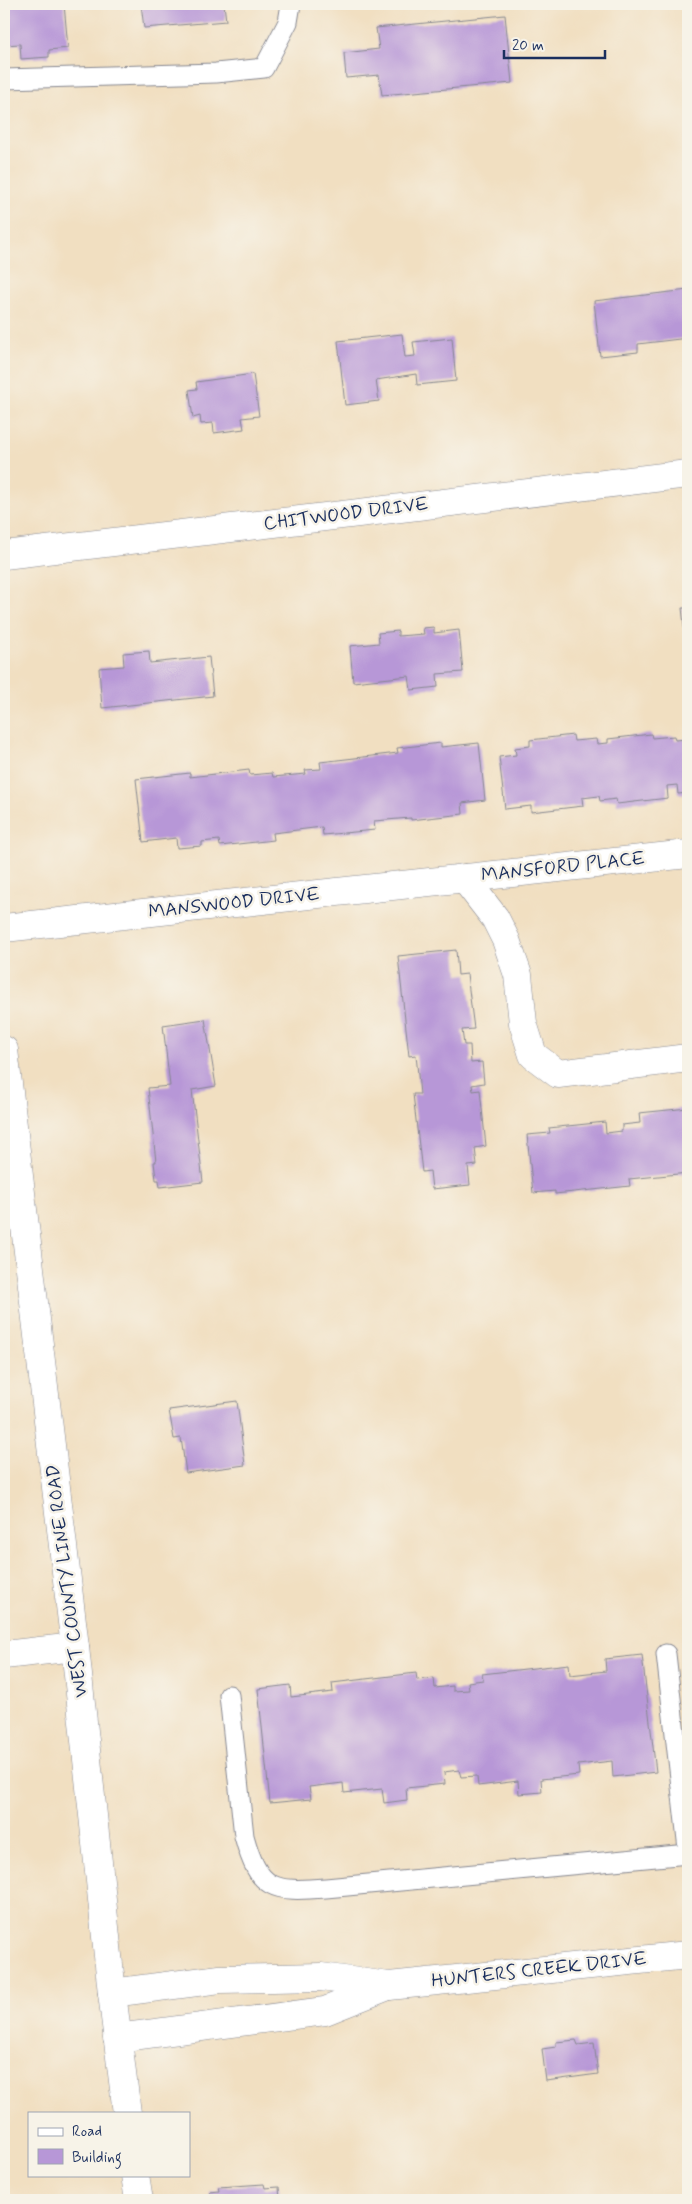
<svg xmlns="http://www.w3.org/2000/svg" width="692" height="2204" font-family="Mynerve,sans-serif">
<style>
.building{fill:#b797d7}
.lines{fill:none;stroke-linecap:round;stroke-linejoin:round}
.service-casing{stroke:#868790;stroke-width:21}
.minor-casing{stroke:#868790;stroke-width:29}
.primary-casing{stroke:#868790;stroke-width:29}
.service{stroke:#fff;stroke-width:19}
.minor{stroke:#fff;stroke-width:28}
.primary{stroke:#fff;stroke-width:28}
.labels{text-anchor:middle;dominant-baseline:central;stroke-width:5;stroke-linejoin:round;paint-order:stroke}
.street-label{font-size:19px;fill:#1b2f5e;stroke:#f7f3e8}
</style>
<rect width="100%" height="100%" fill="#f7f3e8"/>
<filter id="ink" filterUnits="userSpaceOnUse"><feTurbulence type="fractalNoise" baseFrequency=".02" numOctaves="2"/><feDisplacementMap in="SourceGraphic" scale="10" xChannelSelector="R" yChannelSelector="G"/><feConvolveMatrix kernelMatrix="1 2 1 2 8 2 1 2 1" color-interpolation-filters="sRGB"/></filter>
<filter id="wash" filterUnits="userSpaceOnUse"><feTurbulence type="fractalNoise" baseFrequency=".0096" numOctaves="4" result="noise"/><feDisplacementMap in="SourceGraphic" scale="20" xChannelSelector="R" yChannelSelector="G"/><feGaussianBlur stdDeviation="1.12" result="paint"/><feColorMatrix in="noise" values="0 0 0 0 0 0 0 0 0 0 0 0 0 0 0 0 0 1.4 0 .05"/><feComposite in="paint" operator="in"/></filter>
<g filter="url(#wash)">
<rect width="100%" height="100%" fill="#f1dfc1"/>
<g id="blocks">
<g class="building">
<polygon points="4,4 64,4 68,48 49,50 49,57 21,59 20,44 4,45"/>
<polygon points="141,4 224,4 226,21 144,28"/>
<polygon points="505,15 512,83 382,95 379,75 346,78 344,53 379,49 376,28"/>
<polygon points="688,290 688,338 638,344 638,352 600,356 594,301"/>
<polygon points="402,334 405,357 415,356 413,342 452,338 456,381 417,385 416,374 376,380 379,401 345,405 338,341"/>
<polygon points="253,374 259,416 242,418 244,429 214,433 213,423 201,424 200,416 193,418 189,390 197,389 196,382"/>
<polygon points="682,608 688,608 688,652 687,652"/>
<polygon points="434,627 434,633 459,630 463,672 437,674 438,687 411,690 409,676 353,682 350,646 379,643 378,633 398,631 398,636 424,634 423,628"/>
<polygon points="149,651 150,663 209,657 213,696 102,708 99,668 124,666 123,653"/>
<polygon points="651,734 652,738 674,736 675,740 688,739 688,793 678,794 677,785 667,786 668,798 617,804 616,799 600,801 599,796 582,798 583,806 531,812 531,806 505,809 499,757 516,755 515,748 530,746 530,740 573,735 574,741 596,739 597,744 608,743 608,739"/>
<polygon points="441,743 441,747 479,743 485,800 462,803 463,814 411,820 411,818 374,821 375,830 323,835 322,827 273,833 274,840 220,846 219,840 202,842 202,846 177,848 176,838 143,842 136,779 190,773 190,777 249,770 250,775 272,773 273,777 306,774 305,770 321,769 320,762 398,753 397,748"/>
<polygon points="456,950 458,975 467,974 474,1029 462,1030 464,1045 470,1045 471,1063 482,1062 484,1083 472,1085 473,1091 480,1090 486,1146 475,1148 477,1165 468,1166 470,1185 432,1189 430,1171 422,1172 413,1094 420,1094 416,1055 409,1056 398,956"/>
<polygon points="205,1019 216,1086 192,1090 203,1182 160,1187 159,1180 156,1180 154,1162 156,1162 148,1088 170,1086 163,1025"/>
<polygon points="688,1108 688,1173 629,1179 630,1186 555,1194 555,1191 533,1193 527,1135 550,1133 549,1128 605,1122 606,1133 622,1131 622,1125 640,1123 639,1113"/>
<polygon points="237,1401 245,1465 186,1473 181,1438 174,1439 169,1410"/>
<polygon points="642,1655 656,1772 613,1777 612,1761 578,1765 579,1775 541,1779 542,1792 519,1794 518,1781 478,1786 477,1776 461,1777 459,1770 444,1772 445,1784 406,1788 407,1800 384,1803 382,1789 344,1793 343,1783 309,1787 311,1799 270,1803 258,1689 290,1685 291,1697 333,1692 332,1683 416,1673 417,1680 434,1678 435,1688 453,1686 453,1691 469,1690 468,1682 483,1680 482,1674 569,1664 570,1675 606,1671 605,1659"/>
<polygon points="576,2040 578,2045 594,2043 598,2074 546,2081 542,2049 556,2047 556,2042"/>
<polygon points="264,2184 265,2188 279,2187 280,2200 211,2200 210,2192 219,2191 218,2187"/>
</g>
</g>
</g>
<g filter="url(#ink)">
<use href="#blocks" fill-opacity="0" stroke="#868790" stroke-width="1"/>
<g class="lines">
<defs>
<g id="service">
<polyline points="4,79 216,73 264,68 288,22 291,4"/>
<polyline points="666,1654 688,1849"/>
<path d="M229,1695l15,141c15,55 29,56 82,52l362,-34"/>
</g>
<g id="minor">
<polyline points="4,555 688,474"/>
<polyline points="464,878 495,918 506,940 518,975 523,1023 533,1055 558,1074 688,1058"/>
<polyline points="4,928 688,854"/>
<polyline points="4,1655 75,1647"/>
<polyline points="112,1993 220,1979 321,1977 389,1986 688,1955"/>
<polyline points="117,2038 325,2011 388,1986"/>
</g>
<g id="primary">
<polyline points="4,1050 75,1647 112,1993 127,2113"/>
<polyline points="135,2175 139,2200"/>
</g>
</defs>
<use href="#service" class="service-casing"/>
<use href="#minor" class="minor-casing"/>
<use href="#primary" class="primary-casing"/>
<use href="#service" class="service"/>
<use href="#minor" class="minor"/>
<use href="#primary" class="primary"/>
</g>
</g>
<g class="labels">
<g class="street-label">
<text transform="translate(346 514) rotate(-7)">CHITWOOD DRIVE</text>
<text transform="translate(563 867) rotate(-6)">MANSFORD PLACE</text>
<text transform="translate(234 903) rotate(-6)">MANSWOOD DRIVE</text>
<text transform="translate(67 1581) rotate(-97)">WEST COUNTY LINE ROAD</text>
<text transform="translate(539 1970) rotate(-6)">HUNTERS CREEK DRIVE</text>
</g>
</g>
<rect width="692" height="2204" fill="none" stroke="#f7f3e8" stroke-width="20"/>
<rect x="28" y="2112" width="162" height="65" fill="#f7f3e8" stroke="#9fa5b1"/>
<rect x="38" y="2128" width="25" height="8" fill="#ffffff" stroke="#9fa5b1"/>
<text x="72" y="2136" font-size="15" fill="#1b2f5e">Road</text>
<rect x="38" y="2149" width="25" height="15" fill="#b797d7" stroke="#9fa5b1"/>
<text x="72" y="2162" font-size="15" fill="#1b2f5e">Building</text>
<path d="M504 50v8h101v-8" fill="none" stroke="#1b2f5e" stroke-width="2.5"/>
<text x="512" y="50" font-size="15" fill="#1b2f5e" stroke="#f7f3e8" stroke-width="4" paint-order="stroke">20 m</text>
</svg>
